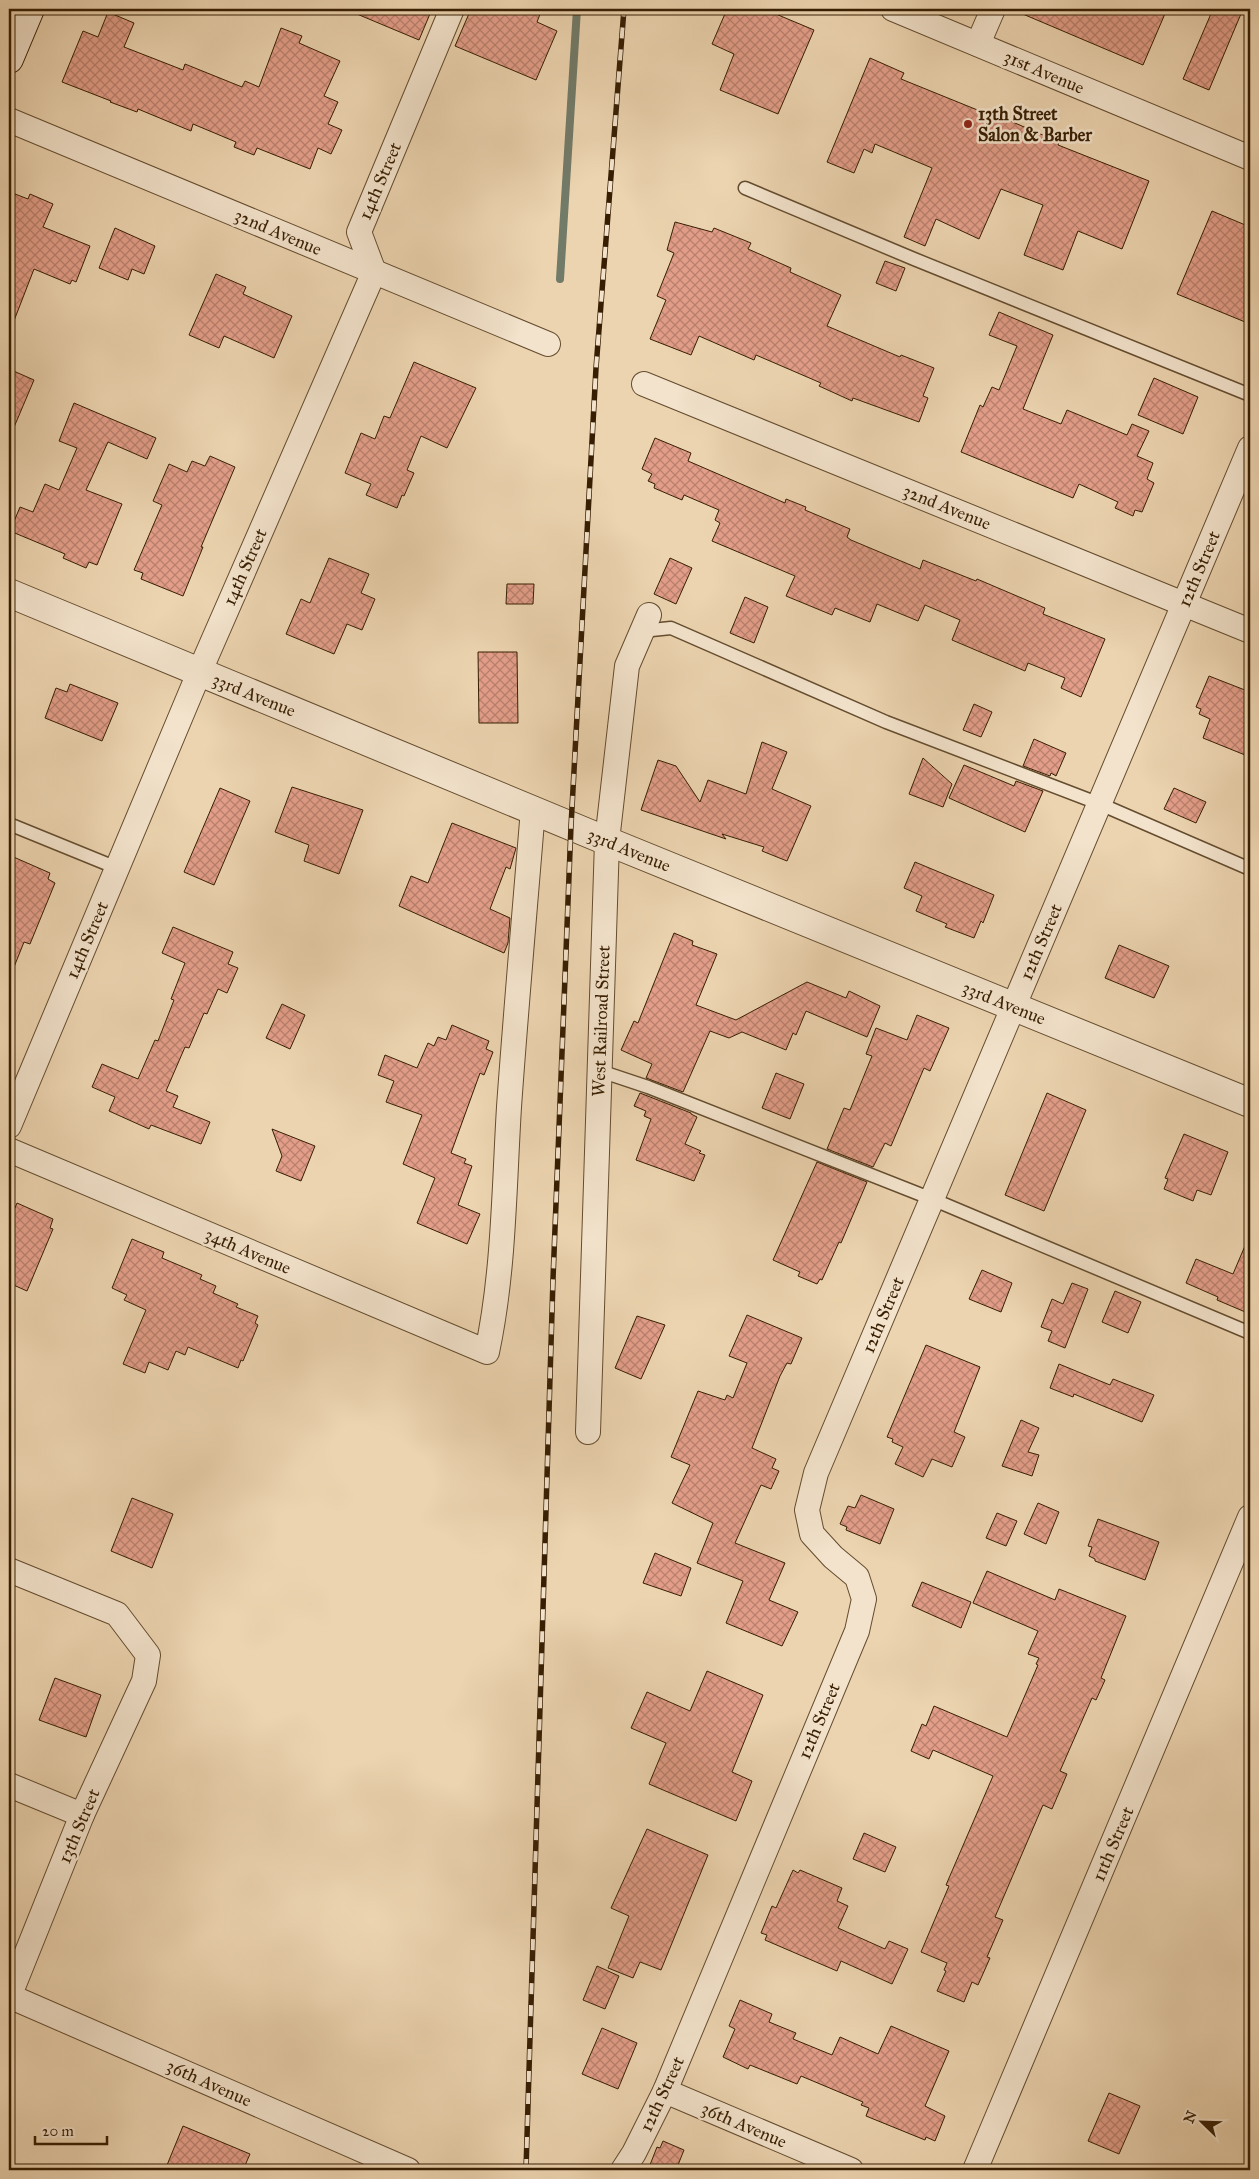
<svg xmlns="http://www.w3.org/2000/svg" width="1259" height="2179" font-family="'IM FELL Great Primer',serif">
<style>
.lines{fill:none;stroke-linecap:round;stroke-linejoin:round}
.stream{stroke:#727a68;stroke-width:8}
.building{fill:url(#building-cross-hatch);stroke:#371e02}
.service-casing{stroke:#644c2e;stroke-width:15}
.minor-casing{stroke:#644c2e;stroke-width:26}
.tertiary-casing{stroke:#644c2e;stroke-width:30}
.secondary-casing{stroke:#371e02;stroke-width:30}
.service{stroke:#f3e3cc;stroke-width:12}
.minor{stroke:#f3e3cc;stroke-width:24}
.tertiary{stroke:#f3e3cc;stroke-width:28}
.secondary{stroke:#f3e3cc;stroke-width:28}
.rail-casing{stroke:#371e02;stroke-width:5.5}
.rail{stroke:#f3e3cc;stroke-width:4;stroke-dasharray:11;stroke-linecap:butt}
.poi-dot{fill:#8f2418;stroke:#f3e3cc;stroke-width:2}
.labels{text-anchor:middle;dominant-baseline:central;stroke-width:5;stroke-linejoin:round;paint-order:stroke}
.street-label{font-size:18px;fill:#371e02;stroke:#f3e3cc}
.poi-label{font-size:18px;font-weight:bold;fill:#371e02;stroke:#f3e3cc;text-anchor:start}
</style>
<defs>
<pattern id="building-cross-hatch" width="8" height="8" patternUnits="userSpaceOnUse" patternTransform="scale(1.25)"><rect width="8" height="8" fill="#e39e89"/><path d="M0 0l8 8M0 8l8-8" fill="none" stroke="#b9806e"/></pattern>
</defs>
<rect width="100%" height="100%" fill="#ecd4b0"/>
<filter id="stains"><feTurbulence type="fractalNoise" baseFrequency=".004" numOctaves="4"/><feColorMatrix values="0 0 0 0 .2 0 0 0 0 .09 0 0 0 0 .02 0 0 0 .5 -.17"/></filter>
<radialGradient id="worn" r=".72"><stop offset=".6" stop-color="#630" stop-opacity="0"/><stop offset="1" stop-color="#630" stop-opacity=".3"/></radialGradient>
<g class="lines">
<polyline class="stream" points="560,279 577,9"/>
</g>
<g class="building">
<polygon points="345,9 432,9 419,40"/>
<polygon points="471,9 542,9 537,22 557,31 536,80 455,46"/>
<polygon points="727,9 764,9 814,30 778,114 720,90 734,54 712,44"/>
<polygon points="1011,9 1167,9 1143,65"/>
<polygon points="1213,9 1243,9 1209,90 1183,79"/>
<polygon points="108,12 134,23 124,47 183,70 185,64 242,87 245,81 259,87 281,28 302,36 299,43 340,61 324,96 338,102 328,124 342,130 331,154 318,148 310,169 257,148 254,155 234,147 236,142 193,124 191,131 138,109 137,112 110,102 111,101 62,82 83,31 98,37"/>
<polygon points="870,58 904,73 901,79 1007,122 1008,120 1059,142 1058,145 1149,181 1122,249 1078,231 1063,270 1024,255 1043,205 1001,189 979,239 936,219 925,246 904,237 932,168 875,144 872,153 864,149 854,173 827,162"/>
<polygon points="15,194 28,199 30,194 53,204 43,227 90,246 76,282 72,280 70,284 34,269 10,331 9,209"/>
<polygon points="1212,211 1250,227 1250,324 1177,294"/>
<polygon points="675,222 712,232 714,228 751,243 748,249 791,268 790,272 841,295 827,326 900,357 901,355 934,368 923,396 928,398 919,422 853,398 852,401 819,386 821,383 756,355 754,360 699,336 691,355 650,339 666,300 657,296 674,253 667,250"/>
<polygon points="115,228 155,246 144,274 132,269 128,280 99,268"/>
<polygon points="885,261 905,268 896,291 876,283"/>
<polygon points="216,274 246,287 243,294 292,316 274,358 224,336 219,348 189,335"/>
<polygon points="999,312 1053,335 1023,409 1061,424 1067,410 1127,435 1132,424 1149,431 1137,456 1153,463 1147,479 1154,483 1142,512 1135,510 1133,516 1115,508 1118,502 1079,484 1073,498 961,452 980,405 983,407 992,387 999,390 1017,346 989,335"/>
<polygon points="414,362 476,388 447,448 421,436 407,470 414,473 404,496 402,495 397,508 366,495 371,484 345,473 361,433 375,439 384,416 390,418"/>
<polygon points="9,369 34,380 9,439"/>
<polygon points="1154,378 1198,397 1183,434 1138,415"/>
<polygon points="74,403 156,438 147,459 108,442 86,490 122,504 97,565 89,562 86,568 63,558 65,554 10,531 20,507 33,512 45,484 59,490 77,448 59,441"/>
<polygon points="655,438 691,453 688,461 785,503 786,499 806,507 805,510 850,529 847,537 851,540 920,569 923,560 976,581 977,579 1045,608 1043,614 1105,639 1081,697 1061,688 1065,678 1028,663 1025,671 952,640 960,620 925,605 918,621 877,604 870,622 835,608 832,615 786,596 795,576 712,541 720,523 715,520 719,510 684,495 682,500 654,488 655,484 648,481 652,474 642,469"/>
<polygon points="210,456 235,467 201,547 203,547 183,596 141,579 143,573 134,570 162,505 153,501 169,464 187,472 192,461 205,466"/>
<polygon points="329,558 369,574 361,593 375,599 362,630 347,624 334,654 286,634 301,599 310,603"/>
<polygon points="670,558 692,568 676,604 654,594"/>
<polygon points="507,584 534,584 533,604 506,604"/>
<polygon points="745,597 768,607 754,643 730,633"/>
<polygon points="478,652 517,652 518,723 479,723"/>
<polygon points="1209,676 1250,692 1250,757 1203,738 1210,719 1199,714 1201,709 1196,707"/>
<polygon points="70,684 118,703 102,741 45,718 56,688 67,692"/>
<polygon points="974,704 992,712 981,737 963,730"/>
<polygon points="1034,739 1066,753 1056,776 1051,773 1050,776 1023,766"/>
<polygon points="762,742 787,752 772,789 811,806 787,861 762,851 764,847 722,834 726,839 641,810 658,760 676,766 700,802 708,780 746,794"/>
<polygon points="923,758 952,784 943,807 909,794"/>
<polygon points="964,765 1014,786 1016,781 1043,791 1025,832 949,798"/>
<polygon points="292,787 363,810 339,874 304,861 309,845 275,832"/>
<polygon points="220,788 250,801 214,885 184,872"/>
<polygon points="1174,788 1206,802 1196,823 1164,809"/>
<polygon points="452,823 516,848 510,869 506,867 490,909 510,918 508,943 504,953 399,906 411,876 428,883"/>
<polygon points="9,855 50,873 48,879 55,883 30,944 24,942 10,977"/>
<polygon points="915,862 994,895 983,923 981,921 974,938 945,927 947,924 916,911 922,896 904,888"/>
<polygon points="173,927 233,952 228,964 238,968 227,993 218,989 207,1014 204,1013 189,1048 185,1047 166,1091 178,1096 173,1107 210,1122 201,1144 151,1125 149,1129 109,1111 115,1097 92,1087 102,1064 138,1079 155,1040 158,1041 174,1000 171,999 185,963 162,953"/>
<polygon points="674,933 693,941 692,945 717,954 696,1005 736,1020 807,982 846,998 849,991 880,1006 867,1037 806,1011 796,1035 793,1033 786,1050 742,1032 729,1038 710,1031 683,1092 646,1078 652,1064 621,1050 634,1021 638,1023"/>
<polygon points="1119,945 1169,966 1154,998 1105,978"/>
<polygon points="282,1004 305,1015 290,1049 266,1038"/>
<polygon points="917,1015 949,1028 930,1071 924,1068 891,1146 885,1143 873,1167 827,1149 844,1108 850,1110 872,1056 866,1054 876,1028 907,1040"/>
<polygon points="452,1025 489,1041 486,1049 493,1052 484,1075 480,1073 451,1153 466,1159 464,1163 472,1166 458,1205 480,1214 467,1244 417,1223 435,1178 403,1164 422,1115 386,1102 394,1081 378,1075 385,1055 417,1068 428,1043 434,1046 438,1037 446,1040"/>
<polygon points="776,1073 804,1084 790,1119 762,1108"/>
<polygon points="640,1093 691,1113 691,1114 697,1117 685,1144 701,1151 699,1153 705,1155 694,1181 636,1160 651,1119 644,1116 646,1111 634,1106"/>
<polygon points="1047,1093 1086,1110 1044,1211 1005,1195"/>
<polygon points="272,1129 315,1146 301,1181 276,1171 282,1156"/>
<polygon points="1184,1134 1228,1152 1211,1195 1197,1190 1193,1201 1164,1189 1168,1179 1165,1178"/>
<polygon points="817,1162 867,1182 841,1243 839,1242 822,1280 820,1279 817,1284 798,1276 800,1272 773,1260"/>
<polygon points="17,1203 53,1219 50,1228 53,1229 27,1291 9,1283 9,1222"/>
<polygon points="1250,1234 1250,1314 1217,1300 1218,1297 1186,1283 1196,1259 1233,1274"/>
<polygon points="132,1239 164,1252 162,1258 202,1275 200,1279 216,1286 213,1293 238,1304 236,1307 258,1316 255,1323 258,1325 243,1361 241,1360 238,1368 188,1347 185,1355 176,1351 168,1370 149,1362 145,1373 123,1364 146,1310 124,1300 127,1295 112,1288"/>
<polygon points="982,1270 1012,1283 1001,1312 969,1299"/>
<polygon points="1072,1283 1088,1289 1065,1348 1048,1341 1052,1331 1041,1327 1052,1299 1063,1304"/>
<polygon points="1115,1291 1141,1302 1128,1333 1102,1322"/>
<polygon points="747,1315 802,1338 791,1364 787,1363 780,1376 752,1448 776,1459 772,1468 779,1471 771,1489 761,1485 735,1543 785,1563 769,1600 798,1612 782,1646 726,1623 743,1581 697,1563 713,1523 672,1503 690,1465 671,1457 698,1391 725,1400 727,1395 733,1398 747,1363 729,1356"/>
<polygon points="637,1316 665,1325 641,1379 615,1368"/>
<polygon points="926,1345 980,1367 954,1432 965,1437 952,1467 932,1459 923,1477 895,1464 903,1447 892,1442 893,1439 887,1437"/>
<polygon points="1059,1364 1110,1385 1113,1379 1154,1395 1142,1422 1074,1394 1073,1397 1050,1388"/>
<polygon points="1021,1420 1039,1428 1028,1452 1039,1455 1032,1476 1002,1466"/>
<polygon points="861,1495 894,1509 880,1544 846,1530 847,1527 840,1524 848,1506 855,1508"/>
<polygon points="132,1498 173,1514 152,1568 111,1551"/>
<polygon points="1038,1503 1059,1512 1046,1544 1024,1534"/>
<polygon points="997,1513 1017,1521 1006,1546 986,1538"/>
<polygon points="1098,1519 1159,1542 1145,1580 1095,1561 1095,1559 1089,1556 1092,1547 1088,1546"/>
<polygon points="655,1553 691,1568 681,1596 643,1583"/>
<polygon points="987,1571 1055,1600 1059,1589 1126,1616 1101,1678 1105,1680 1096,1700 1092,1698 1060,1771 1067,1774 1052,1809 1043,1805 995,1917 1003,1920 987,1957 990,1958 978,1985 972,1982 964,2002 937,1991 946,1971 944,1970 947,1963 921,1952 949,1886 946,1885 993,1776 933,1750 929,1759 911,1751 922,1724 926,1726 934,1706 1007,1737 1038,1665 1036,1664 1039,1658 1028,1654 1038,1631 973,1603"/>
<polygon points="922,1582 971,1602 961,1628 912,1606"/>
<polygon points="707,1671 763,1695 732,1772 752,1781 736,1821 649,1784 666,1743 631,1728 647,1692 690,1711"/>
<polygon points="55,1678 101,1695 86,1737 39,1720"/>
<polygon points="647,1829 708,1855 661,1970 640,1962 633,1978 608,1968 629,1916 611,1908"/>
<polygon points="864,1833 896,1847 885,1872 853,1859"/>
<polygon points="793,1870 798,1873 800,1870 842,1888 837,1901 848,1906 838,1928 885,1949 889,1941 908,1949 892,1984 841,1961 837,1971 765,1940 767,1935 761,1933 772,1906 776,1908"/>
<polygon points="597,1966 619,1976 605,2009 583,2000"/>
<polygon points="740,2000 772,2014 769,2022 796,2033 793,2039 832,2055 840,2037 878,2054 891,2026 949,2051 925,2106 945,2116 935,2141 926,2137 925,2140 866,2116 869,2108 861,2105 863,2102 801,2076 797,2084 750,2065 748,2069 723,2057 735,2029 729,2026"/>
<polygon points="602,2028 637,2043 618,2089 582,2074"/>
<polygon points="1109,2093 1140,2106 1119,2154 1088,2141"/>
<polygon points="183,2126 250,2154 243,2170 165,2170"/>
<polygon points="663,2141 684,2150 676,2170 648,2170 657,2147 660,2148"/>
</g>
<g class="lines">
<defs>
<g id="service">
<polyline points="745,188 914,259 1250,395"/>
<polyline points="642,631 671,628 886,722 1100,804 1250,869"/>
<polyline points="9,824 117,868"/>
<polyline points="600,1071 648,1087 932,1199 1250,1333"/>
</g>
<g id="minor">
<polyline points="893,9 1250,158"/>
<polyline points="978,44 993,9"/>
<polyline points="9,120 548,344"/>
<polyline points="644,384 1250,631"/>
<polyline points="9,1126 199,673 374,272 359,232 452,9"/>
<path d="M9,1150l478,202c17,-80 17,-163 22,-245 7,-99 16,-199 24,-298"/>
<polyline points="588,1432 607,841 627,666 649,615"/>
<polyline points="9,1570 117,1614 148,1655 144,1681 82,1815 9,1997"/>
<polyline points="9,1785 82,1815"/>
<polyline points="9,1996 408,2170"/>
<polyline points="665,2091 851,2170"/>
<polyline points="623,2170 634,2153 665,2091 857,1631 864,1599 857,1577 833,1557 812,1534 807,1510 816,1473 1250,448"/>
<polyline points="975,2170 1250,1517"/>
</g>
<polyline id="tertiary" points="9,593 607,841 1250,1103"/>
<polyline id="secondary" points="9,59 30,9"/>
</defs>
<use href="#service" class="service-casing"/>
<use href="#minor" class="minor-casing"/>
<use href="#tertiary" class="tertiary-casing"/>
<use href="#secondary" class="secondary-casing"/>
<use href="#service" class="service"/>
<use href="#minor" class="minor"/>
<use href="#tertiary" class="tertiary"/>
<use href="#secondary" class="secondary"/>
<defs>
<polyline id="rail" points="526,2170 553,1279 571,826 596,368 624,9"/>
</defs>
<use href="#rail" class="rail-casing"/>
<use href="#rail" class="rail"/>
</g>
<circle class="poi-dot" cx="968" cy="124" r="5"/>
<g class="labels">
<g class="street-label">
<text transform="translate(1044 72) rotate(23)">31st Avenue</text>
<text transform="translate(380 181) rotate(-67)">14th Street</text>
<text transform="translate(278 232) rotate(23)">32nd Avenue</text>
<text transform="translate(947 507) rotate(22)">32nd Avenue</text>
<text transform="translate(245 567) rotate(-66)">14th Street</text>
<text transform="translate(1199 569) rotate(-67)">12th Street</text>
<text transform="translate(254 695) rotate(22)">33rd Avenue</text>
<text transform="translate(629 850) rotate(22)">33rd Avenue</text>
<text transform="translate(87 940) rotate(-67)">14th Street</text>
<text transform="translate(1041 942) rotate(-67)">12th Street</text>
<text transform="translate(1004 1003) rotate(22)">33rd Avenue</text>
<text transform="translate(601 1021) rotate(-88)">West Railroad Street</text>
<text transform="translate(248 1251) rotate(23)">34th Avenue</text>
<text transform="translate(883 1315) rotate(-67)">12th Street</text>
<text transform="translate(819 1721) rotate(-67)">12th Street</text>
<text transform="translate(79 1826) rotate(-67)">13th Street</text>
<text transform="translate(1113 1844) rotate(-67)">11th Street</text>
<text transform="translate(209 2083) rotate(24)">36th Avenue</text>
<text transform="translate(662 2094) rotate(-65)">12th Street</text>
<text transform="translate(744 2125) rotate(23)">36th Avenue</text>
</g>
<g class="poi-label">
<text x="978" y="114">13th Street<tspan x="978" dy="21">Salon &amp; Barber</tspan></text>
</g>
</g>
<rect width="1259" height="2179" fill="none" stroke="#ecd4b0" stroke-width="30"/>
<rect x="10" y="10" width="1239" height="2159" fill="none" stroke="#371e02" stroke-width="2.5"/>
<rect x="15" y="15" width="1229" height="2149" fill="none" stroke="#371e02"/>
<g transform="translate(1202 2122) rotate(293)" stroke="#f3e3cc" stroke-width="4" paint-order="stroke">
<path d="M0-4L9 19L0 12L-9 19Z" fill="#371e02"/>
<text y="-8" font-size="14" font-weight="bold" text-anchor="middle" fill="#371e02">N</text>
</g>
<path d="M35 2136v8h72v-8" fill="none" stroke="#371e02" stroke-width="2.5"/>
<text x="42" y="2136" font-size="15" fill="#371e02" stroke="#f3e3cc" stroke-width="4" paint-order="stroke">20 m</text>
<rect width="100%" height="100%" filter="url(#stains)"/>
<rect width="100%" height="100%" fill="url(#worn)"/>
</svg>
